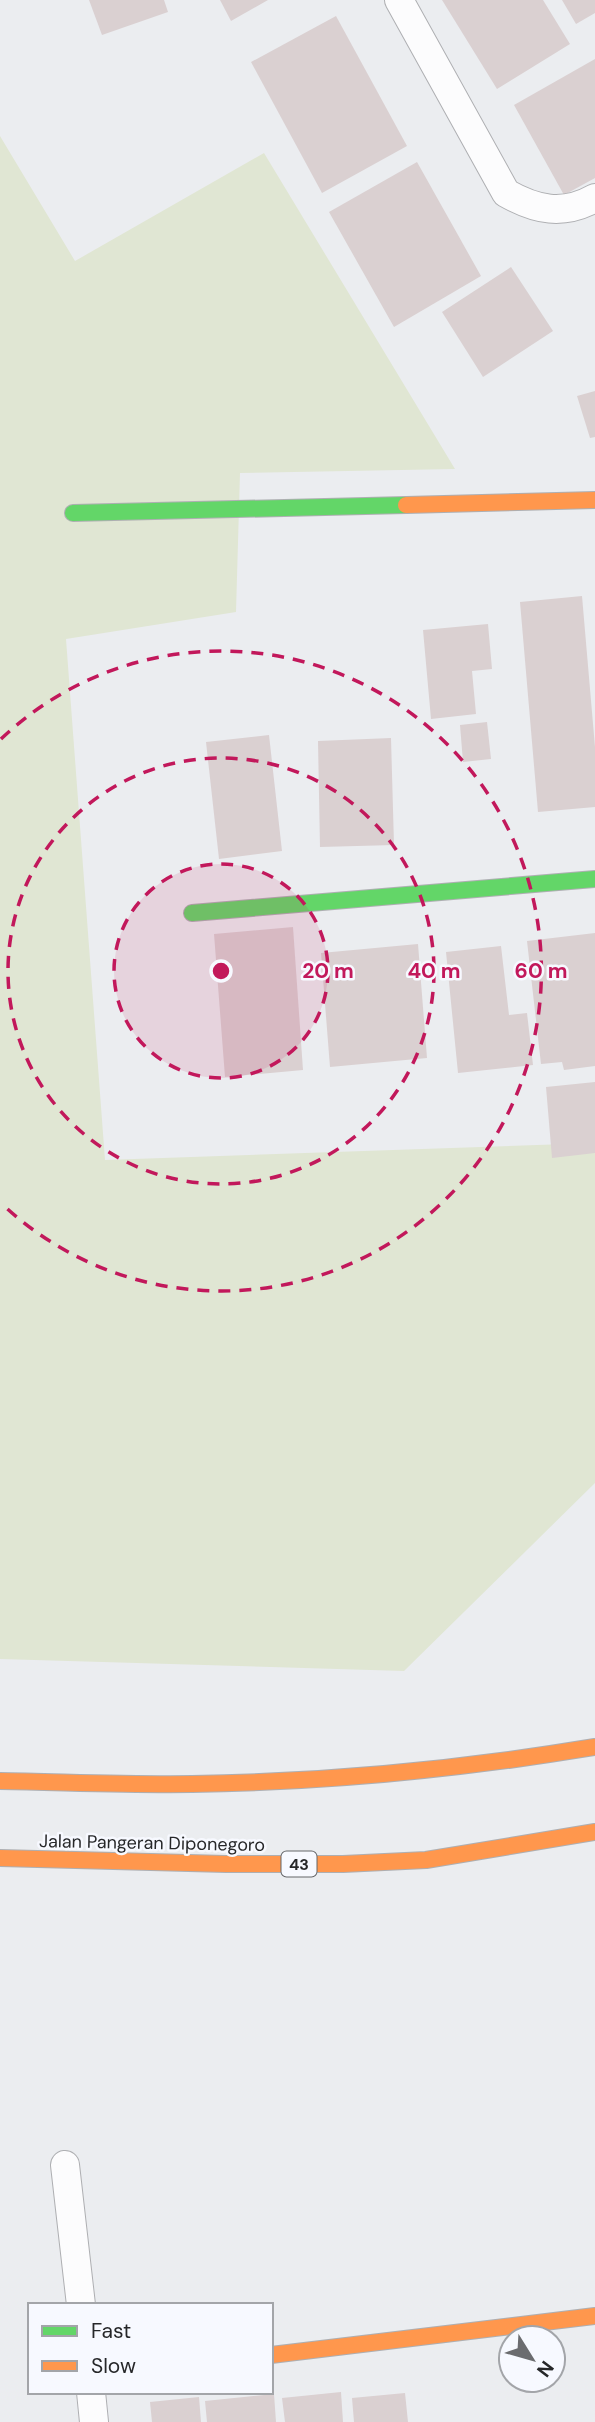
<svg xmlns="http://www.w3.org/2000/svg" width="595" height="2422" font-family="'DM Sans',sans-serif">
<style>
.green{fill:#e0e6d3}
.building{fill:#dad0d1}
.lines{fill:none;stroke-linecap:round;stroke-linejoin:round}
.street-casing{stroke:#aeafb2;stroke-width:30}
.fast-casing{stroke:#aeafb2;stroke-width:18}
.slow-casing{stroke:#aeafb2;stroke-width:18}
.street{stroke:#fcfcfd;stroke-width:28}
.fast{stroke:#63d668;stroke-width:16}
.slow{stroke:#ff974d;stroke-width:16}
.ring{fill:none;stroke:#c2185b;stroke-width:3.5;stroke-dasharray:12 9}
.labels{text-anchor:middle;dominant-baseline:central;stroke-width:5;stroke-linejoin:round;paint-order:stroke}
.shield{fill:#f7f9ff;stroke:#656669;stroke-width:2}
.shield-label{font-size:16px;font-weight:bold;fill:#262729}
.street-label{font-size:18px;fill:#262729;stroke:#f7f9ff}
.centre{fill:#c2185b;stroke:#f7f9ff;stroke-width:3.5}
.ring-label{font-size:21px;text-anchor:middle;font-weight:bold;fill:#c2185b;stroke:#f7f9ff;stroke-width:5;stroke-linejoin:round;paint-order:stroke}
</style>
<rect width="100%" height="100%" fill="#ebedf0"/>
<polygon class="green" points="0,136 75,261 264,153 455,469 240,473 236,612 66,639 105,1160 595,1143 595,1483 404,1671 0,1659"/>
<g class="building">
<polygon points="89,0 164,0 168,12 102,35"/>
<polygon points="220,0 268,0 231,21"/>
<polygon points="442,0 543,0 570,44 497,89"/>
<polygon points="562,0 595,0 595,13 576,24"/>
<polygon points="336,16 407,146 322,193 251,62"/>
<polygon points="595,59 595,178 564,195 514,105"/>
<polygon points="417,162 481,276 394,327 329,212"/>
<polygon points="511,267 553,331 483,377 442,312"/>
<polygon points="595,391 595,437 590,438 577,396"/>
<polygon points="582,596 595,747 595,807 538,812 520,602"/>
<polygon points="488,624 492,669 472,671 476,714 431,719 423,630"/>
<polygon points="487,722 491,759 463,762 460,725"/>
<polygon points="269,735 282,851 219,859 206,742"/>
<polygon points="391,738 394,845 320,847 318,741"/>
<polygon points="293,927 303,1070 225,1077 214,934"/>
<polygon points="595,933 595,1066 564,1070 562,1062 541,1064 527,941"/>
<polygon points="418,944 427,1058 330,1067 321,953"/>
<polygon points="501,946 509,1015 527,1013 533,1065 458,1073 446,952"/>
<polygon points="595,1082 595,1153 552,1158 546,1087"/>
<polygon points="341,2392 343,2422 285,2422 282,2398"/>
<polygon points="405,2393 408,2422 354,2422 352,2398"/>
<polygon points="274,2394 276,2422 207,2422 205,2401"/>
<polygon points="199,2397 201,2422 152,2422 150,2402"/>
</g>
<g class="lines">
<defs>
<g id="street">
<path d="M399,0l107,193c30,17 57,23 89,5"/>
<polyline points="65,2165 81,2305"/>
<polyline points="91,2392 94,2422"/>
</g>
<g id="fast">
<polyline points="73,513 406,505"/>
<polyline points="192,913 595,879"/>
</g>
<g id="slow">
<polyline points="406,505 595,500"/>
<path d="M0,1781c64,1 128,4 192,3 135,-2 270,-15 403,-37"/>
<polyline points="0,1858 226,1864 343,1864 426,1860 595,1832"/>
<polyline points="271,2355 595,2316"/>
</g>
</defs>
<use href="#street" class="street-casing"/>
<use href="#fast" class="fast-casing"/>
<use href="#slow" class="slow-casing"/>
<use href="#street" class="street"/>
<use href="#fast" class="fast"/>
<use href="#slow" class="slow"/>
</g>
<circle cx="221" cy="971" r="107" fill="#c2185b" fill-opacity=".12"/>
<g class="ring">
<circle cx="221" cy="971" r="107"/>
<circle cx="221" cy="971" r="213"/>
<path d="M1 739A320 320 0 1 1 1 1203"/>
</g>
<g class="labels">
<rect class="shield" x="281.5" y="1851.5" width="35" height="25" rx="5"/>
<g class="shield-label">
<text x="299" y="1864">43</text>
</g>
<g class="street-label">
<text transform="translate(152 1843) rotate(1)">Jalan Pangeran Diponegoro</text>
</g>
</g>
<circle cx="221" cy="971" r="10" class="centre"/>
<g class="ring-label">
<text x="328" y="978">20 m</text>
<text x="434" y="978">40 m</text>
<text x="541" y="978">60 m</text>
</g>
<rect x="28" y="2303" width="245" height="91" fill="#f7f9ff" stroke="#a3a5a9" stroke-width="2"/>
<rect x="42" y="2326" width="35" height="10" fill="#63d668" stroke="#a3a5a9" stroke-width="2"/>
<text x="91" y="2338" font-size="21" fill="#262729">Fast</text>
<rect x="42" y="2361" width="35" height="10" fill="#ff974d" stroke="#a3a5a9" stroke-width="2"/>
<text x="91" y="2373" font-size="21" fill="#262729">Slow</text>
<g transform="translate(532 2359) rotate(127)"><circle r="33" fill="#f7f9ff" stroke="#a3a5a9" stroke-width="2"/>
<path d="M0-5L12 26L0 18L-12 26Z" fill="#6b6c6f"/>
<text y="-10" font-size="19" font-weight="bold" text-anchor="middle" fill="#262729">N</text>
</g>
</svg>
